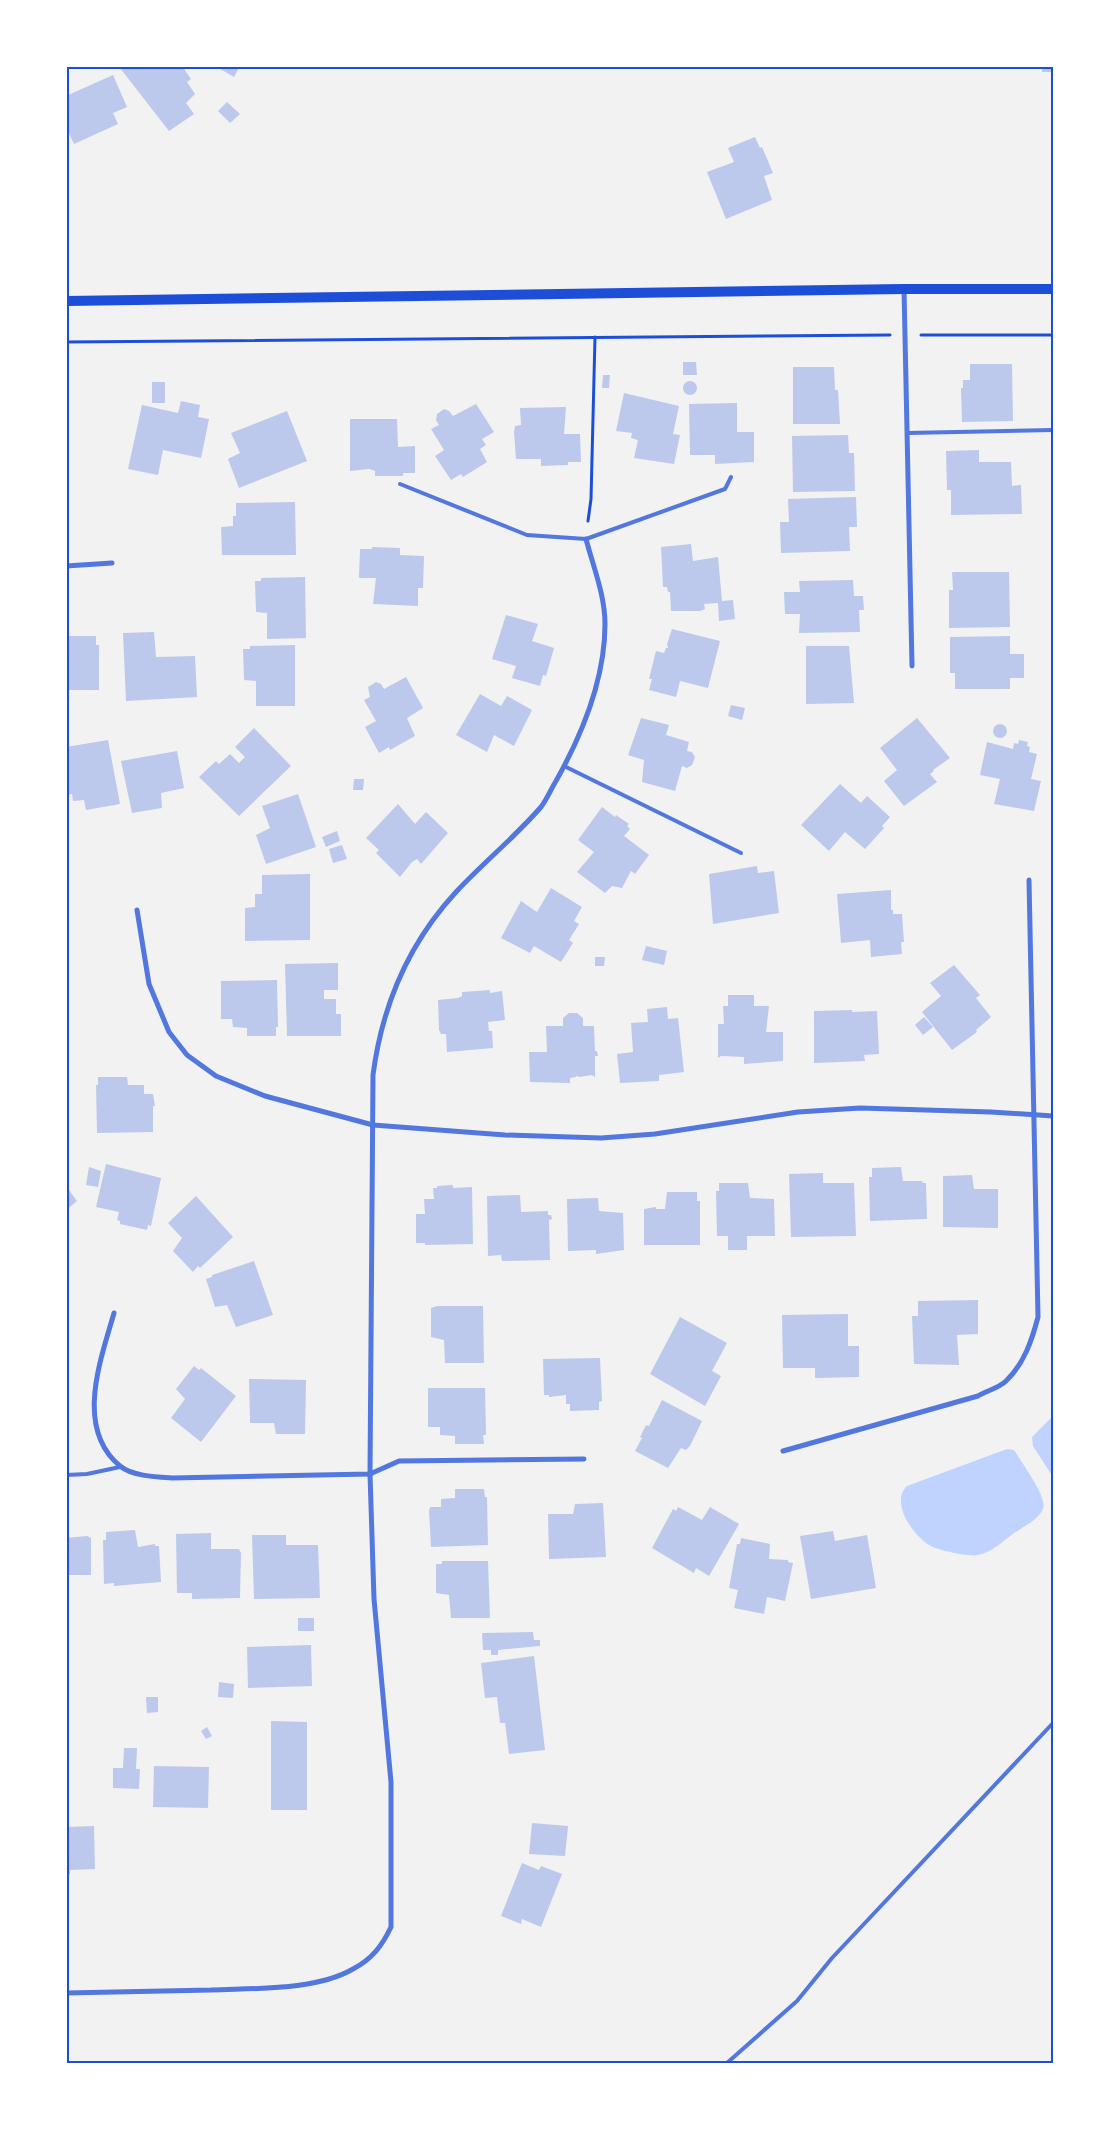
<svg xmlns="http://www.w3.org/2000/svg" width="1119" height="2129" font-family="'PT Serif',serif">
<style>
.water{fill:#bfd3fe}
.building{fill:#bdc9ec}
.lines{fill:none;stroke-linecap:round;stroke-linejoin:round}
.path{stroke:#1d4ed8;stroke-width:3}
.service{stroke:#5277de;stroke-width:4}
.minor{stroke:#5277de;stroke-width:5}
.secondary{stroke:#1d4ed8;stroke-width:10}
.neatline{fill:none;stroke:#1d4ed8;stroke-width:2}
</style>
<rect width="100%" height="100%" fill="#f2f2f2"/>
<g class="water">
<polygon points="1053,1416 1053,1477 1033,1446 1032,1437"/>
<path d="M1007,1449l7,1 4,6c6,10 30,43 25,53 -5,11 -20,18 -29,24 -11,8 -23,20 -36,22 -8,2 -36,-4 -45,-8 -18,-8 -44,-44 -26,-61z"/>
</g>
<g class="building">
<polygon points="123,66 182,66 191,79 187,82 195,94 186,103 194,114 169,131 120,68"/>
<polygon points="215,66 240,66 234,77"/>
<rect x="1042" y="66" width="11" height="6"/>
<polygon points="113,75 127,107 113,113 118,124 74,144 66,127 66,96"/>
<polygon points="227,102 240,114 230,123 218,111"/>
<polygon points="755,137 760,148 762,147 773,173 764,176 772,200 726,219 707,172 734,162 728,148"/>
<polygon points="683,362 696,362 697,375 683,375"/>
<polygon points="970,364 1012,364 1013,421 962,422 961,388 963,388 963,380 970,380"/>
<polygon points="793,367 834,367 835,390 838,390 840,424 793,424"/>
<polygon points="603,375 610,375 609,388 602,388"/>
<circle cx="690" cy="388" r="7"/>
<rect x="152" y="382" width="13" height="21"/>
<polygon points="624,393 679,406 673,434 680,435 674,464 634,458 638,440 631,438 632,433 616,431"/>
<polygon points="181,401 200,405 198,417 209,419 201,458 163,450 158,475 128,469 142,405 178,413"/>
<polygon points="737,403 737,432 754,432 754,462 715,464 715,455 690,455 689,404"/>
<polygon points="476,404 494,432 482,439 486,445 480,449 487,462 463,477 461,474 451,480 435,456 444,450 431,429 439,425 436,420 437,414 444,409 449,411 453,416"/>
<polygon points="566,407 564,434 580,434 581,462 568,462 568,465 541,466 541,459 516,459 514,432 515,426 521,425 520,408"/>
<polygon points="287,411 307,461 239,488 228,459 240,453 231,433"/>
<polygon points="350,419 397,419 398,447 415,446 415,473 403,473 403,476 375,476 375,471 369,469 350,471"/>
<polygon points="848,435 849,453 854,453 855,491 793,492 792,436"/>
<polygon points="979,450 979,462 1011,462 1012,486 1021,485 1022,514 951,515 951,490 947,490 946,451"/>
<polygon points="856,497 857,527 849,527 850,551 781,553 780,522 789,522 788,499"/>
<polygon points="295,502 296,555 222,555 221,527 233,526 233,516 236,516 236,503"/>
<polygon points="691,544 693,561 718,557 722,601 733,600 735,619 719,621 718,603 704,604 705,609 700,611 671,611 670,592 668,592 667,587 663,587 661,547"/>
<polygon points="372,547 400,548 400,555 424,556 423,588 418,588 418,606 373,604 376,578 359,578 360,549 372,549"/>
<polygon points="952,572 1009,572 1010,627 949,628 949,590 953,590"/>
<polygon points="305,577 306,638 267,639 267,613 256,612 255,581 261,581 261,578"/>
<polygon points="853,580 854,596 863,596 864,610 859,610 860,632 799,633 800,614 785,614 784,592 800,592 799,581"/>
<polygon points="506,615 538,624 532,641 554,648 546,676 543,675 540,686 512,678 516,666 492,659"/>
<polygon points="672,629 720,641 708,688 680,681 676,697 649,690 652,679 649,679 656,651 664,653 666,648 668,648 667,644"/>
<polygon points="154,632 156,657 195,656 197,697 126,701 123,633"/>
<polygon points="66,636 96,636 96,645 99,645 99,690 66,690"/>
<polygon points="1010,636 1010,654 1024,654 1024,678 1010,678 1010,689 955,689 955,673 950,673 950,637"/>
<polygon points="295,645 295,706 256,706 256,681 244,680 243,649 250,649 250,646"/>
<polygon points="806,646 849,646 854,703 806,704"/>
<polygon points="406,677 423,708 407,718 415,736 390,750 389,747 379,753 365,727 376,721 364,700 370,697 368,687 376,682 381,684 384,689"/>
<polygon points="480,694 501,706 507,696 532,710 514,746 494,735 487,752 456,735"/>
<polygon points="731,705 745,708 742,720 728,716"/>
<polygon points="641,718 669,725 666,735 689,742 687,751 692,752 695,757 692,765 687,768 682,766 675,791 642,782 644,760 628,755"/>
<polygon points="917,718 950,758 933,770 934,771 930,774 937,782 904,806 884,781 897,770 880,748"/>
<circle cx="1000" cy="731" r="7"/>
<polygon points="254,728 291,766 239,816 199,777 216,761 219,764 230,754 239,763 245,757 235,747"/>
<polygon points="108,740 120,804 86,810 84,800 73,801 72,794 66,795 66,747"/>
<polygon points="1019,740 1028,742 1027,746 1030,747 1029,752 1037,754 1031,779 1041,781 1034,811 994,804 1000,779 980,775 987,742 1013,749 1014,743 1018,744"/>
<polygon points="177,751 184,788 161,793 162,808 132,813 121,761"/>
<polygon points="354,779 364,779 363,790 353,790"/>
<polygon points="840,784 861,803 867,796 890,817 882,826 884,828 865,849 845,832 829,851 801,825"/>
<polygon points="298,794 316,847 266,864 256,835 270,828 262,806"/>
<polygon points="398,804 415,824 426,812 448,833 421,864 417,859 412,862 400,877 376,853 379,850 366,838"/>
<polygon points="602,807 615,817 616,815 629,824 627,826 630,829 624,836 649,855 635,874 631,871 622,888 612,886 605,893 577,872 594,852 578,840"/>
<polygon points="337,831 340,841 326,847 322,837"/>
<polygon points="342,845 347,859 333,863 329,849"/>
<polygon points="757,866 758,873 774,871 779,913 713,924 709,874"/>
<polygon points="310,874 310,940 245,941 245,908 255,907 255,894 262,894 262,875"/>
<polygon points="551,888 582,907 574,921 579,924 569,940 573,943 561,962 534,946 530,953 501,938 521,901 537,912"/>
<polygon points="891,890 891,910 893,910 893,914 902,914 904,942 901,942 902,954 871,957 870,940 841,943 837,894"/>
<polygon points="646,946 667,951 664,965 642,960"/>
<polygon points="595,957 605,957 604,966 595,966"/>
<polygon points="338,963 338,990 324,990 324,999 336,999 336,1014 341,1014 341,1036 287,1036 285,964"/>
<polygon points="954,965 980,995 976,998 991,1017 976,1030 977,1032 952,1050 922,1012 941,996 930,983"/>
<polygon points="277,980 278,1027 276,1027 276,1036 247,1036 247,1028 233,1027 232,1019 221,1019 221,981"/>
<polygon points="490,990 490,993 502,991 505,1020 488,1022 489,1031 492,1031 493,1048 447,1052 446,1034 441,1034 439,1030 438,1000 458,998 462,996 462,992"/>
<polygon points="728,995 754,995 754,1006 769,1006 766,1032 783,1032 783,1061 744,1064 744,1057 721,1056 718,1058 718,1024 724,1024 723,1006 728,1006"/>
<polygon points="667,1007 668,1019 678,1018 684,1072 659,1075 659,1081 620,1083 617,1054 633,1052 631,1023 648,1022 647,1009"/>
<polygon points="852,1010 852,1012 877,1011 879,1054 864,1055 865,1061 814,1063 814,1011"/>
<polygon points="569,1013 577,1013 583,1018 583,1026 594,1026 595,1051 597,1051 598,1056 595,1056 595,1077 592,1075 580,1077 576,1076 576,1077 570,1078 570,1083 530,1082 529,1052 547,1052 546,1026 563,1026 563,1018"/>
<polygon points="924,1017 933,1027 923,1035 915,1025"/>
<polygon points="98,1077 127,1077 128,1085 144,1085 144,1094 153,1094 155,1106 153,1106 153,1132 97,1133 96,1085 98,1085"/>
<polygon points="106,1164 161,1178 151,1226 148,1225 147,1230 120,1224 120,1221 117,1220 119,1212 96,1207"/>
<polygon points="89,1167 101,1171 98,1187 86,1185"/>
<polygon points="901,1167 903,1181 922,1181 923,1183 926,1183 927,1219 870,1221 869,1177 872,1177 872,1168"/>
<polygon points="823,1173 823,1183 854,1183 856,1236 791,1237 789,1174"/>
<polygon points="972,1175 974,1189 998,1189 998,1228 943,1227 943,1176"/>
<polygon points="719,1183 748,1183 750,1198 774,1199 775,1236 747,1236 747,1250 728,1250 728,1236 717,1236 716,1191 719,1191"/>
<polygon points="453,1185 453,1188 472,1187 473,1244 425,1245 425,1243 416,1243 416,1214 425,1214 424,1199 434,1199 433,1188 437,1188 437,1186"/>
<polygon points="66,1186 77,1201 66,1210"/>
<polygon points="667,1192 697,1192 697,1201 700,1201 700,1245 644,1245 644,1209 656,1207 656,1209 665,1209"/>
<polygon points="520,1195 521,1212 548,1211 548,1215 551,1215 552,1219 549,1220 550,1260 502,1261 501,1255 488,1256 487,1196"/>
<polygon points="196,1196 233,1237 200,1268 198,1266 193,1272 173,1251 182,1238 168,1223"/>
<polygon points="598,1198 599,1211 623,1213 624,1250 596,1254 596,1250 568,1251 567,1199"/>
<polygon points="254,1261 273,1315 236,1327 227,1305 215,1307 206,1279 212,1277 212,1275"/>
<polygon points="978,1300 978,1334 957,1335 959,1365 914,1364 912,1316 918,1316 918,1301"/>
<polygon points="437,1306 483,1306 484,1363 445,1363 444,1340 431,1337 431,1308"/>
<polygon points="848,1314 848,1346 859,1346 859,1377 815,1378 815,1368 783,1368 782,1315"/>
<polygon points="680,1317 727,1343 712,1371 721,1376 705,1406 650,1374"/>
<polygon points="600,1358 602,1401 599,1402 599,1410 570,1411 570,1404 566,1404 566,1395 549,1397 549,1395 544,1395 543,1359"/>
<polygon points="194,1366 199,1370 201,1368 236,1396 201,1442 171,1418 185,1399 176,1389"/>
<polygon points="249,1379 306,1380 305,1434 276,1434 274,1423 250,1423"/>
<polygon points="428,1388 485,1388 486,1435 483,1435 484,1444 455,1444 455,1436 440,1435 440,1427 428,1427"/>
<polygon points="662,1400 702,1421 690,1446 686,1450 681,1448 668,1468 635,1451 642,1438 640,1437 646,1425 649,1426"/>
<polygon points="455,1489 484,1489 485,1497 487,1497 488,1545 431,1547 429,1511 430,1507 441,1507 441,1499 455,1498"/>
<polygon points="603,1503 606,1557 549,1559 548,1514 573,1514 575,1504"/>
<polygon points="678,1507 702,1520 710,1507 739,1524 709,1576 696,1568 694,1573 652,1548 673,1509 676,1511"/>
<polygon points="135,1530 138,1547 155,1544 155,1546 159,1546 161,1582 114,1586 114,1583 104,1584 103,1540 106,1540 106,1532"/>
<polygon points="833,1531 835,1541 867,1535 876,1588 811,1599 800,1536"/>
<polygon points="211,1533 211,1549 239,1549 241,1553 240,1598 192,1599 192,1593 177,1593 176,1534"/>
<polygon points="252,1535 286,1535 286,1545 318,1545 320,1598 254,1599"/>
<polygon points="87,1536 91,1538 91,1575 66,1575 66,1538"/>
<polygon points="741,1538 770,1544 769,1559 788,1560 788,1562 793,1563 785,1601 767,1597 764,1614 734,1608 738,1590 729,1588 737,1544 740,1544"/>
<polygon points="442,1561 488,1561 490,1618 451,1618 449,1595 436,1593 436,1564 442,1564"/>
<rect x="298" y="1618" width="16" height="13"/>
<polygon points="533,1632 534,1640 540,1640 540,1646 498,1650 498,1655 491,1655 491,1650 483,1650 482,1633"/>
<polygon points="311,1645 312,1686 248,1688 247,1647"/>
<polygon points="534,1656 545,1750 509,1754 505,1723 500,1723 497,1697 485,1698 481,1663"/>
<polygon points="219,1682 234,1684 233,1698 218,1697"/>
<polygon points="146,1697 158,1697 158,1712 147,1713"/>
<polygon points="271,1721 307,1722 307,1810 271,1810"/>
<polygon points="207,1727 212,1736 206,1739 201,1731"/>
<polygon points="124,1748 137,1748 136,1769 140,1769 139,1789 113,1788 113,1768 123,1768"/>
<polygon points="154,1766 209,1767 208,1808 153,1807"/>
<polygon points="532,1823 568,1826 565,1856 529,1854"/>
<polygon points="94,1826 95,1869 70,1870 70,1874 66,1874 66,1827"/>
<polygon points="522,1863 539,1870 541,1866 562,1874 541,1927 522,1919 521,1924 501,1916"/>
</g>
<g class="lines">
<g class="path">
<polyline points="921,335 1053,335"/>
<polyline points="66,342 890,335"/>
<polyline points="588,521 591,499 595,337"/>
</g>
<g class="service">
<polyline points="907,433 1053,430"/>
<polyline points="400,484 527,535 586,539 725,489 731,477"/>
<polyline points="564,766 741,853"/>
<polyline points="66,1475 87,1474 120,1467"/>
<polyline points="727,2063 797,2001 832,1958 1053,1723"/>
</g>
<g class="minor">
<polyline points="904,289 912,666"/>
<polyline points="66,566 112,563"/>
<polyline points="137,910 149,984 169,1032 187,1055 216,1076 265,1096 373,1125 505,1135 601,1138 655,1134 798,1112 860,1108 991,1112 1053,1116"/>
<path d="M114,1313c-13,46 -40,115 6,153 12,10 36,11 52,12l198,-4 29,-13 185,-2"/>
<path d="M783,1451l195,-55c8,-5 21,-8 28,-15 18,-17 26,-41 32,-64l-9,-437"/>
<path d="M66,1993c49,-1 97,-2 145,-3 43,-2 104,1 142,-21 19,-10 29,-23 38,-42v-145l-17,-183 -4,-125 3,-399c9,-69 35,-131 83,-183 27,-29 59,-55 85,-85 6,-8 10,-18 15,-26 27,-48 49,-102 49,-157 0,-29 -12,-58 -19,-85"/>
</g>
<polyline class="secondary" points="66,301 904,289 1053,289"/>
</g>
<rect width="1119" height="2129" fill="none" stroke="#ffffff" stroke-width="135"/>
<rect x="68" y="68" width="984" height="1994" class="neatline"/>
</svg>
